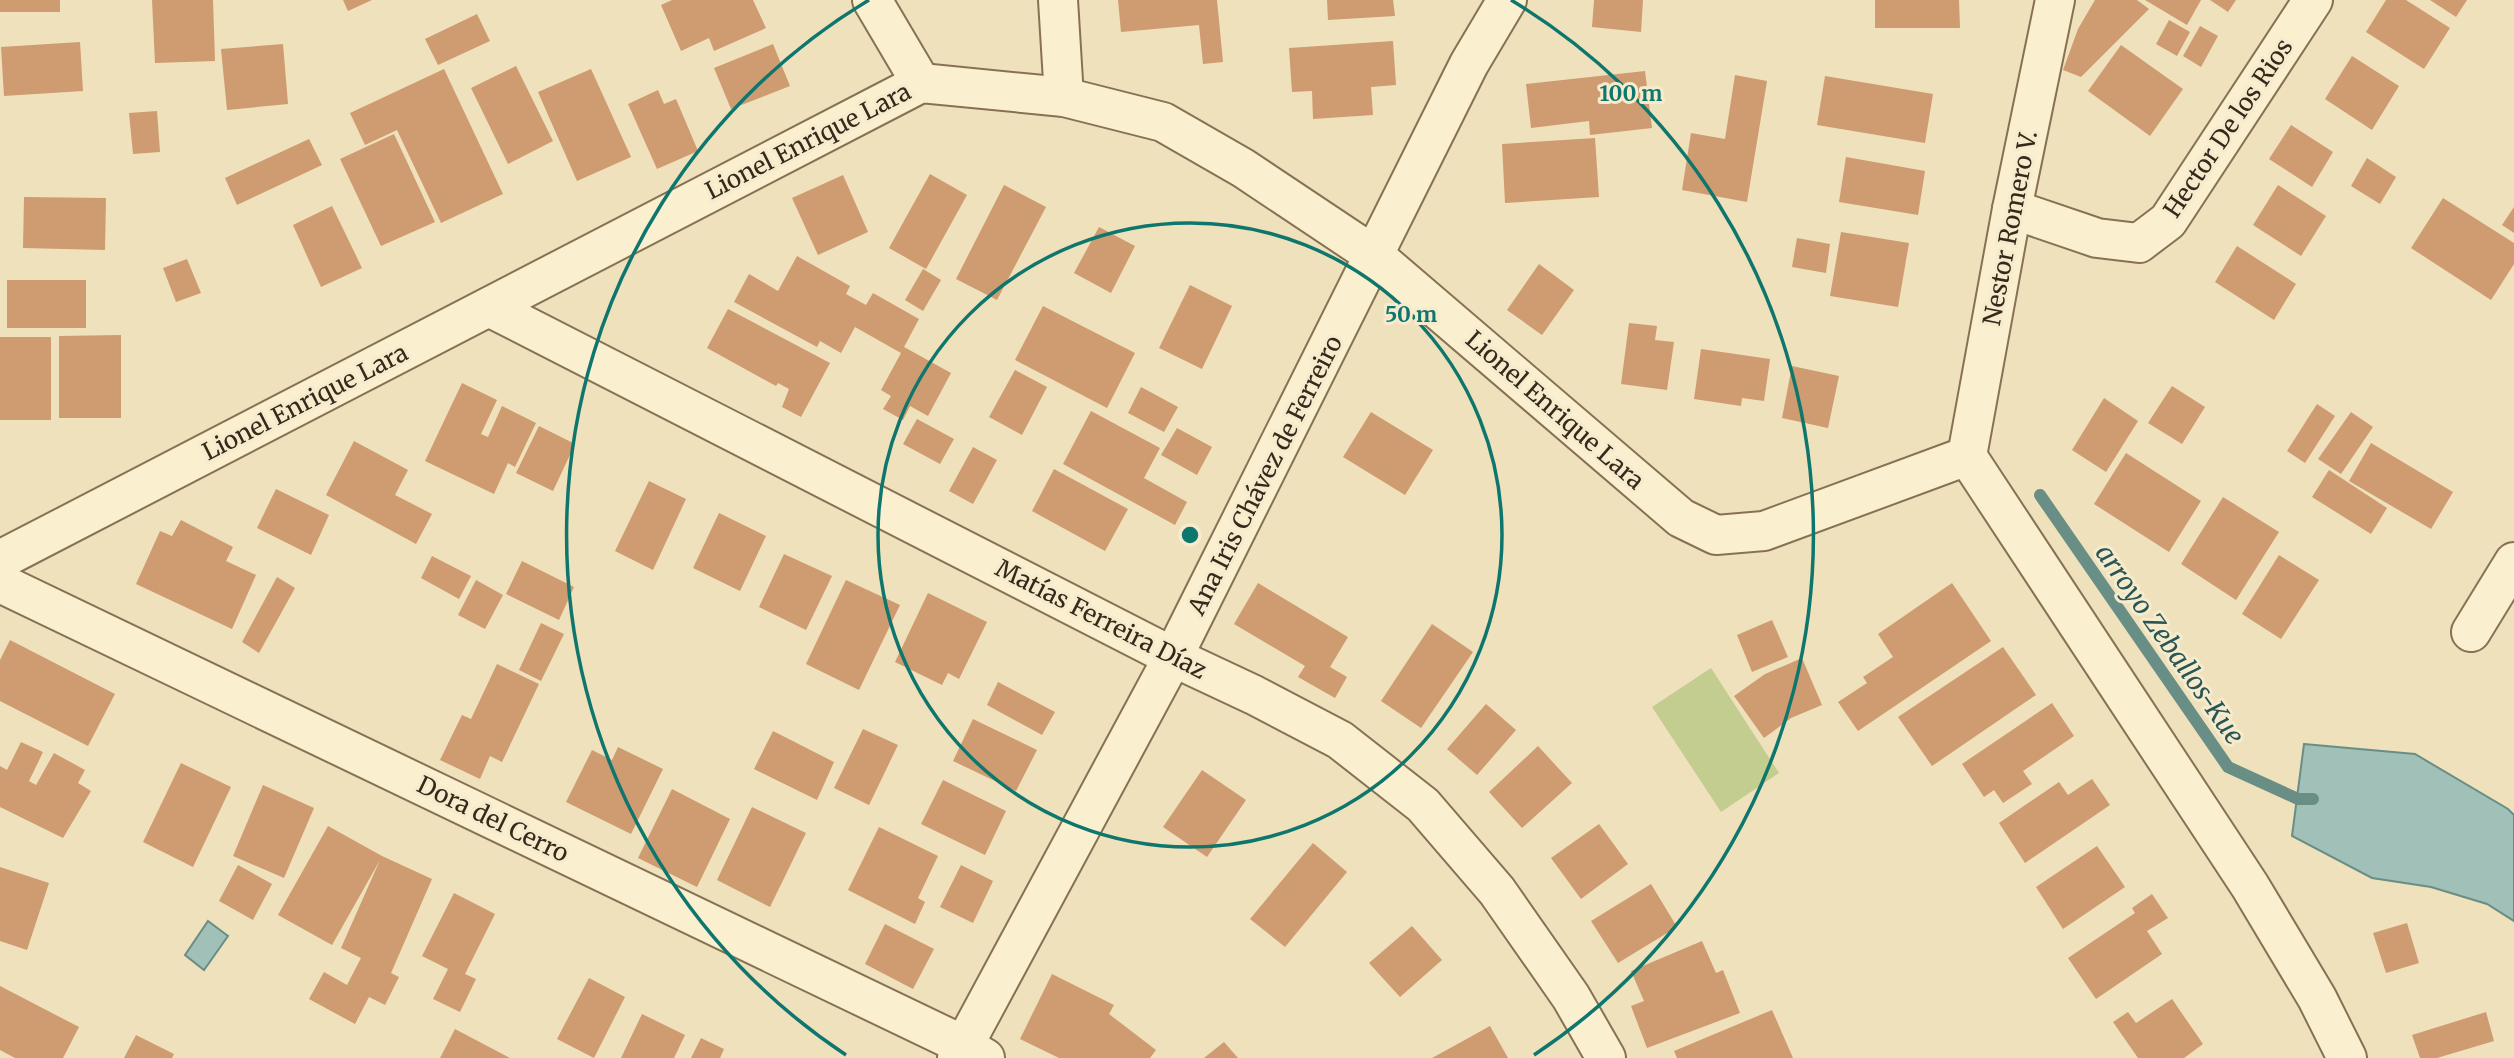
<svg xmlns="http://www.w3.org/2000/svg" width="2514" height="1058" font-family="Merriweather,serif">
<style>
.green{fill:#c4cd90}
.water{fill:#a0c0b8;stroke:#688e85;stroke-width:2}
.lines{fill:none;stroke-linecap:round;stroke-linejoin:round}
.stream{stroke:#688e85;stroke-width:12}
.building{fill:#cf9b70}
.minor-casing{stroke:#877155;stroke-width:42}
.minor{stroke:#faefcf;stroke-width:38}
.ring{fill:none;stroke:#0f766e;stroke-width:3.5}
.labels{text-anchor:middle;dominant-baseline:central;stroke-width:6;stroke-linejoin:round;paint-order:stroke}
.street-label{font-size:24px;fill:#36291b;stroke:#f6ebcc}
.water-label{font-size:26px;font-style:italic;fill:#295655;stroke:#f6ebcc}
.centre{fill:#0f766e;stroke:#f6ebcc;stroke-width:3.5}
.ring-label{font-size:21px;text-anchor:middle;font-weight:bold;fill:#0f766e;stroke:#f6ebcc;stroke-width:6;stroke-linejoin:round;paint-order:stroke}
</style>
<rect width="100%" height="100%" fill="#efe1bc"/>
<polygon class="green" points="1711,668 1779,773 1721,812 1652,707"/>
<g class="water">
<polygon points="2304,744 2415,754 2508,809 2514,815 2514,921 2487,904 2431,887 2372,878 2292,836"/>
<polygon points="208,921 228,936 204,970 185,955"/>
</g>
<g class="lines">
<polyline class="stream" points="2040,495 2228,767 2298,799 2313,799"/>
</g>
<g class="building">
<rect x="0" y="0" width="60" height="12"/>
<polygon points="152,0 213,0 215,61 155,63"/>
<polygon points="343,0 372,0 348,11"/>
<polygon points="672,0 753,0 766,28 714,51 709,38 681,51 661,5"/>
<polygon points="1118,0 1217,0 1223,62 1203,64 1199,25 1121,32"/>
<polygon points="1327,0 1393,0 1395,16 1328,20"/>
<polygon points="1594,0 1643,0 1641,32 1592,27"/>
<polygon points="1875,0 1959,0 1960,28 1875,28"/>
<polygon points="2095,0 2137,0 2149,9 2081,77 2063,70 2078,29"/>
<polygon points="2145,0 2201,0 2187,25"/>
<polygon points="2210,0 2236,0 2228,12"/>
<polygon points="2386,0 2406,0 2450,28 2424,69 2366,32"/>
<polygon points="2430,0 2467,0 2456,17"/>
<polygon points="477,14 490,41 438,65 425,39"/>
<polygon points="2169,20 2190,32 2177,56 2156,44"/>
<polygon points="2200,26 2218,36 2201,67 2183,56"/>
<polygon points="1393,41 1396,85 1371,87 1373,115 1313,119 1312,91 1292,92 1289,48"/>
<polygon points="80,42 83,91 4,96 1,47"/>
<polygon points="283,44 288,104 227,110 221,49"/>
<polygon points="773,44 790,86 731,109 714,68"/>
<polygon points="2121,45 2183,89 2150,136 2088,91"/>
<polygon points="2352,56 2399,86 2372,130 2325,99"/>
<polygon points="516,66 553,141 508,164 471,88"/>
<polygon points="444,69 503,194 441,223 397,130 365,145 350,113"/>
<polygon points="591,69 631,157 577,181 538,92"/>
<polygon points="1645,71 1652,128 1590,135 1589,121 1531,128 1526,84"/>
<polygon points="1735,75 1767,81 1747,202 1682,190 1691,133 1725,139"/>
<polygon points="1825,76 1933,94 1925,143 1817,125"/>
<polygon points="658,90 664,104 676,99 698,151 657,169 628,104"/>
<polygon points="157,111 160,152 133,154 129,113"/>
<polygon points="2291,125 2333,152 2312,187 2269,159"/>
<polygon points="394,134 435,222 381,246 340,159"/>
<polygon points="1595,138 1599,197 1505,203 1502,144"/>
<polygon points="309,139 322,165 237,205 225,178"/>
<polygon points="1846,157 1925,171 1918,215 1839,202"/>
<polygon points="2367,158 2396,177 2380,204 2351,186"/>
<polygon points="930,174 967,195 926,269 889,248"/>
<polygon points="843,175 868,232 818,255 792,198"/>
<polygon points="1004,185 1046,207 997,300 956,279"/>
<polygon points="2278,185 2326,216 2301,256 2253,225"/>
<polygon points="24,197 106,198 105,250 23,248"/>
<polygon points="2443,198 2514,243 2514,264 2491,300 2411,248"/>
<polygon points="332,206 362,268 321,287 293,225"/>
<polygon points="2514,207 2514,233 2502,225"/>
<polygon points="1099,227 1135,246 1111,293 1074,273"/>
<polygon points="1841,232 1909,243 1898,307 1830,296"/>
<polygon points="1797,238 1830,244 1826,273 1792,267"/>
<polygon points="2237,246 2296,284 2274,320 2215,282"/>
<polygon points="797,256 850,286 846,294 866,305 873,293 919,319 904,347 951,373 928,416 910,406 903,420 883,409 891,396 881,390 901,353 855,327 841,353 820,341 817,347 734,302 749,274 778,291"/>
<polygon points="187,259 201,293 176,302 163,268"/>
<polygon points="1539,264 1574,290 1542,335 1507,310"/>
<polygon points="923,269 941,280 923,311 905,300"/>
<rect x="7" y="280" width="79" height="48"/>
<polygon points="1190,285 1232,306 1202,369 1159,348"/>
<polygon points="1043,306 1135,353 1107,408 1015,360"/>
<polygon points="728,309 830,363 801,417 782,407 789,389 778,383 776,386 707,348"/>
<polygon points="1629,323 1657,326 1655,340 1674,342 1667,390 1621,384"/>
<polygon points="121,335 121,418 59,418 59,336"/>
<rect x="0" y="337" width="51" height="83"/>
<polygon points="1701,349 1770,359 1764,401 1742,398 1741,406 1694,399"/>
<polygon points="1792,366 1839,376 1828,428 1782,418"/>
<polygon points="1015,370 1047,387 1022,435 989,417"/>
<polygon points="462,383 497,400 481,434 488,437 502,406 536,423 515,467 508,463 494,494 425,461"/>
<polygon points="2172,386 2205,407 2182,444 2148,423"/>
<polygon points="1141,387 1178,407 1164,432 1128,413"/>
<polygon points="2104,398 2138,421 2106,472 2072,450"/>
<polygon points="2317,404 2335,416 2305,463 2287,451"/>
<polygon points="1091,411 1160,448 1144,478 1187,502 1175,525 1063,464"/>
<polygon points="1371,412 1433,450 1405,495 1343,457"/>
<polygon points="2351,412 2373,427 2341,474 2318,459"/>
<polygon points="917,419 954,439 940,464 903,444"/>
<polygon points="539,426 575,444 553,491 516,473"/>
<polygon points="1177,428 1212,447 1197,475 1161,455"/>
<polygon points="354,441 408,470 395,495 432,514 416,544 326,495"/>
<polygon points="2371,443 2453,492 2431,529 2349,481"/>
<polygon points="973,447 997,460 973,504 949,491"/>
<polygon points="2126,453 2201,501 2169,552 2094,504"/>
<polygon points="1054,469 1128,509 1105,551 1032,511"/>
<polygon points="2329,470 2387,508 2371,534 2312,497"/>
<polygon points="649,481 686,499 653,570 615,551"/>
<polygon points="276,489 329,515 311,555 257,528"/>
<polygon points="2223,497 2279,532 2236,600 2181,564"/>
<polygon points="719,513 766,536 740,591 693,568"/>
<polygon points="181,520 233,547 226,561 256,575 232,629 136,584 160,531 172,536"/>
<polygon points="784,554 832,576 806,630 759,607"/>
<polygon points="2279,555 2319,580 2281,639 2242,614"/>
<polygon points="432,556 471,576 459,599 421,578"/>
<polygon points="522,561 574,587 559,620 506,594"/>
<polygon points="277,577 295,588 259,653 242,642"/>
<polygon points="476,580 503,595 485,629 458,615"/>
<polygon points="846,580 900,605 859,690 806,664"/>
<polygon points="1258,583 1348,637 1330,667 1347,677 1335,698 1298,677 1305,666 1234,624"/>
<polygon points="1952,583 1991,641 1858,731 1838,702 1867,683 1863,677 1893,657 1878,634"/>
<polygon points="928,593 987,622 959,679 948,673 942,685 895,662"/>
<polygon points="1772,620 1788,657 1752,672 1737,635"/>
<polygon points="541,623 564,634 541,681 519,670"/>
<polygon points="1432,624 1473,652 1421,728 1381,701"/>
<polygon points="10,640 115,694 88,746 0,701 0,660"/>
<polygon points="2003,647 2036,695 1932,766 1898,717"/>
<polygon points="1802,658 1822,705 1791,718 1764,738 1734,696 1765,674"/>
<polygon points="497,664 539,684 502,762 490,756 480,779 440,760 462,715 471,719"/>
<polygon points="998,682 1055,712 1042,735 987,705"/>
<polygon points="2052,703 2074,736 2023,771 2032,784 2003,803 1994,790 1984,797 1962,764"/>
<polygon points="1486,704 1516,730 1477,775 1447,749"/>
<polygon points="973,719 1037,750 1016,791 953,761"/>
<polygon points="863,729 898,745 869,805 834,788"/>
<polygon points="773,731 834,762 817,800 754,769"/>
<polygon points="21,742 43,752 29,781 36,785 54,753 85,770 78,783 91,791 63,838 0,807 0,766 7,770"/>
<polygon points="1538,746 1572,783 1522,828 1489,792"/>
<polygon points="618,747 663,769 631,834 566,802 592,750 612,760"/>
<polygon points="181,763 231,787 193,867 143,842"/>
<polygon points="1202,770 1246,800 1207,857 1163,827"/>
<polygon points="2092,779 2110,805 2025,863 1999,823 2059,782 2068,795"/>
<polygon points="943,780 1006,811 985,855 921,824"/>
<polygon points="263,785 314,808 284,878 233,856"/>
<polygon points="672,789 730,819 697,887 638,858"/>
<polygon points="752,807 806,833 770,907 717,880"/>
<polygon points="1599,824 1628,864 1581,899 1551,858"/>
<polygon points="328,826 382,856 432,879 391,973 399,977 385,1005 369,997 355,1024 309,999 324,972 347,985 361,958 341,948 380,860 332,945 278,915"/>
<polygon points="879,827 938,856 918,898 925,902 915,924 848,890"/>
<polygon points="1313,843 1347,872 1285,947 1250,919"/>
<polygon points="2097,846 2125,887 2063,929 2036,887"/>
<polygon points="238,865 272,884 253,920 219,901"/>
<polygon points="961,865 993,881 973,923 940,907"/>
<polygon points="0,867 49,883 27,950 0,941"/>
<polygon points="1651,884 1677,927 1618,963 1591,921"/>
<polygon points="454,893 495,914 465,974 476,979 460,1012 433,999 448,969 422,956"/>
<polygon points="2152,894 2168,918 2147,931 2162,954 2096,999 2068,958 2135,913 2132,908"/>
<polygon points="2407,923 2419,963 2386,973 2373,933"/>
<polygon points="885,924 934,949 913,989 865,964"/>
<polygon points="1412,926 1442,960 1400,997 1369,963"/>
<polygon points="1702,941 1716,973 1723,970 1740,1013 1647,1048 1631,1006 1644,1001 1631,971"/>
<polygon points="1052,974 1114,1005 1109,1014 1156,1050 1150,1058 1059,1058 1020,1039"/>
<polygon points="589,978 625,997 594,1058 557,1039"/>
<polygon points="0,986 79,1027 63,1058 15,1058 0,1050"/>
<polygon points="2172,999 2203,1044 2184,1058 2138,1058 2113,1022 2128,1012 2136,1023"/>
<polygon points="1772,1010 1793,1058 1677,1058 1674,1051"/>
<polygon points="2486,1012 2494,1041 2437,1058 2420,1058 2412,1035"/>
<polygon points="642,1014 685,1035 674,1058 621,1058"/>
<polygon points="1490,1026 1508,1058 1432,1058 1463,1041"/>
<polygon points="455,1029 510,1058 440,1058"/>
<polygon points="136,1035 174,1054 172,1058 124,1058"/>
<polygon points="701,1038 724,1049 720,1058 691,1058"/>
<polygon points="1224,1042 1238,1058 1204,1058"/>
</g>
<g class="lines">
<defs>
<g id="minor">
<polyline points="872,0 921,83"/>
<polyline points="1058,0 1064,97"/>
<polyline points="2012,209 2097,238 2139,243 2168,221 2313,0"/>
<polyline points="489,307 1173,657 1254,695 1340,740 1423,805 1497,891 1571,997 1606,1058"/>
<polyline points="1967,456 2250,886 2317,998 2347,1058"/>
<polyline points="1967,456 2012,209 2055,0"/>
<polyline points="0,560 921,83 1064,97 1163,122 1243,168 1375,256 1681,518 1716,535 1764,531 1967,456"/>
<polyline points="0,583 963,1045 985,1058"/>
<polyline points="2471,632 2514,562"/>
<polyline points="957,1058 1173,657 1469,64 1507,0"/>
</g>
</defs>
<use href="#minor" class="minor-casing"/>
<use href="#minor" class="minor"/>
</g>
<g class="ring">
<circle cx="1190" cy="535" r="312"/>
<path d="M846 1055A624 624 0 0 1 869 0M1511 0A624 624 0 0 1 1534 1055"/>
</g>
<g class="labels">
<g class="street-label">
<text transform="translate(2228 128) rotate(-56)">Hector De los Rios</text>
<text transform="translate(808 141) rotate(-27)">Lionel Enrique Lara</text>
<text transform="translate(2010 228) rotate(-79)">Nestor Romero V.</text>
<text transform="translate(305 402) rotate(-27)">Lionel Enrique Lara</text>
<text transform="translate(1555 410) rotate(41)">Lionel Enrique Lara</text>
<text transform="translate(1265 475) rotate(-63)">Ana Iris Chávez de Ferreiro</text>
<text transform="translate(1101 619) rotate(27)">Matías Ferreira Díaz</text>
<text transform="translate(493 819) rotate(26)">Dora del Cerro</text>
</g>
<g class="water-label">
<text transform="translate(2170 644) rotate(55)">arroyo Zeballos-Kue</text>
</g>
</g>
<circle cx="1190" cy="535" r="10" class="centre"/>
<g class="ring-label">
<text x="1631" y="101">100 m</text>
<text x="1411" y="322">50 m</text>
</g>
</svg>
